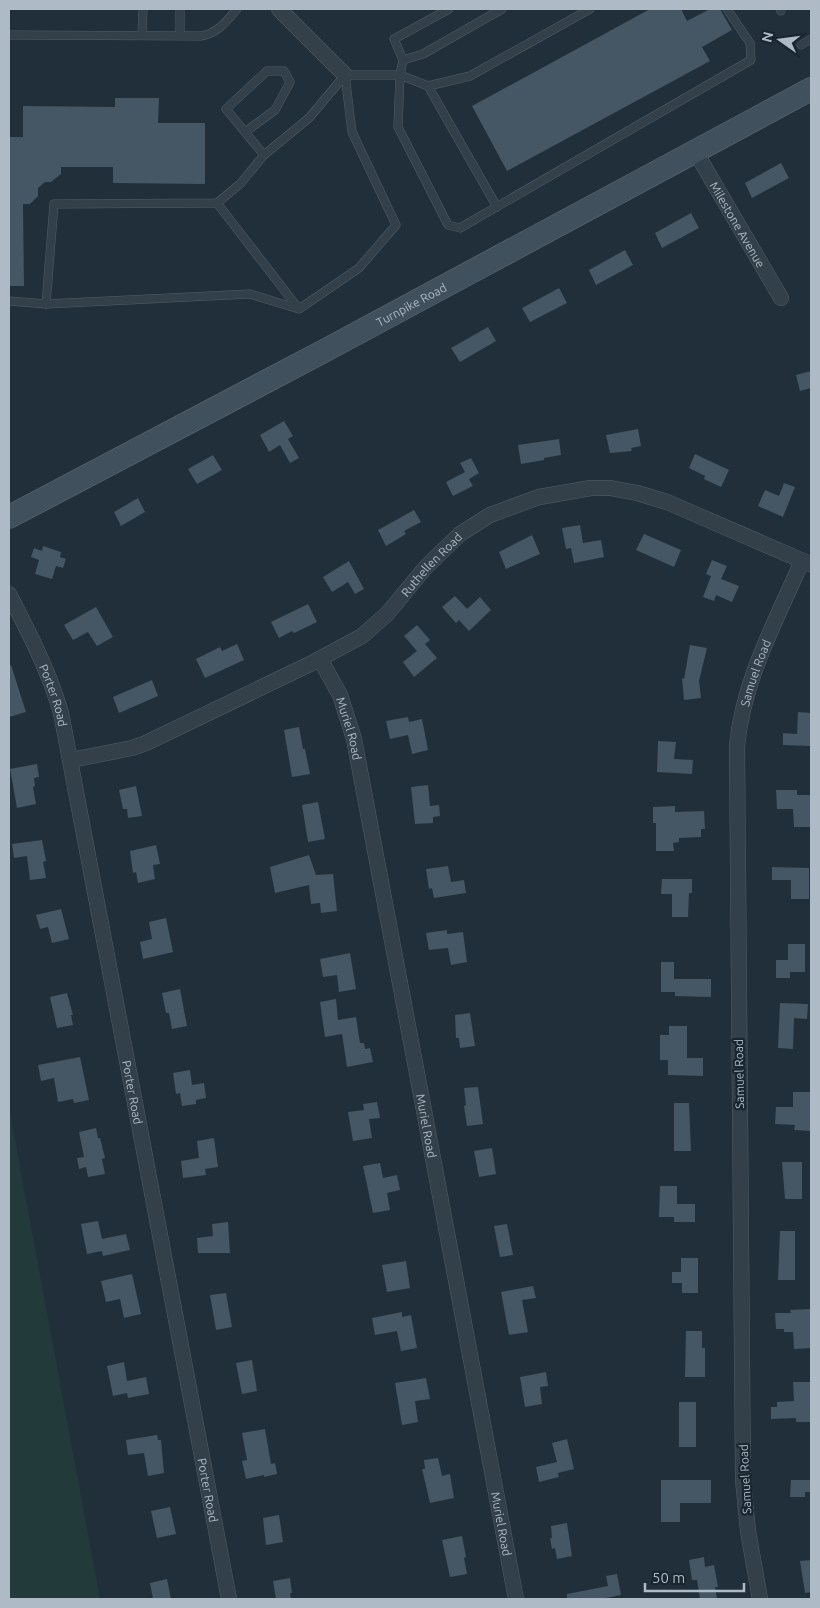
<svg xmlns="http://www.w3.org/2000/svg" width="820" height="1608" font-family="Ubuntu,sans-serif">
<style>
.green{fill:#223b3a}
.building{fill:#455664}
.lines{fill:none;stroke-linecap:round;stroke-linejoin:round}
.lane-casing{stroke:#515e68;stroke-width:9}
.street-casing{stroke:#515e68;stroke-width:16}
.secondary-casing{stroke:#515e68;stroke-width:24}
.path{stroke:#3f5757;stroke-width:2.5;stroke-dasharray:4 4;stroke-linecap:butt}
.lane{stroke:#33404a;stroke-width:8}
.street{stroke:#33404a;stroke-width:15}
.secondary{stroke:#41505d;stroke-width:22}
.labels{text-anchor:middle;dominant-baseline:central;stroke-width:4.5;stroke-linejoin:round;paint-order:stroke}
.street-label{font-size:12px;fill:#aebbc7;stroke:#19252f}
</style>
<rect width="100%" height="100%" fill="#202f3a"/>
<polygon class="green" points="9,1108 100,1599 9,1599"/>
<g class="building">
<polygon points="650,9 681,9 687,21 710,9 720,9 732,30 702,47 710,61 507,171 472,106"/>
<polygon points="115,98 159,98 158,123 205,123 205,184 113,183 113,167 61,167 61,174 51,182 45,182 38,188 38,196 30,204 23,204 24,286 9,286 9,137 23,137 23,106 115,107"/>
<polygon points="781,163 789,178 752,198 745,183"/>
<polygon points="691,213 699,228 662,248 655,233"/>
<polygon points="625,250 633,265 596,285 589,270"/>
<polygon points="559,288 567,303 530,322 522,308"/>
<polygon points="488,327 496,341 460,362 451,348"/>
<polygon points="811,371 811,388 800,391 796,375"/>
<polygon points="284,421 293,436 288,439 299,458 290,463 280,445 269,452 260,435"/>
<polygon points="638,429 641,446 631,448 632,451 610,453 606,435"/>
<polygon points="559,439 561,455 544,458 544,460 521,464 518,445"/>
<polygon points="695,454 729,470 721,487 704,479 705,476 689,468"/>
<polygon points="213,455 222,470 197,484 188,469"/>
<polygon points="471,458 479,473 469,479 473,486 453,496 446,482 465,472 460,463"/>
<polygon points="784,483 795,487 783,517 758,506 765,490 779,496"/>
<polygon points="138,498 145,512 121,526 114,512"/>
<polygon points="414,510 421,522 404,531 406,534 386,546 378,530"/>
<polygon points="580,525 583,543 601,540 604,557 574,563 571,548 566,549 562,528"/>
<polygon points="644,534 681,550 674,567 636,550"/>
<polygon points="532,535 540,554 506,569 499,552"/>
<polygon points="43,546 61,552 60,557 66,559 63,568 56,566 52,579 35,574 39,560 31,557 34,548 42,551"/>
<polygon points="712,560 727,566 721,579 739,586 732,602 716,595 714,601 703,597 711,576 706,574"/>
<polygon points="349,561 364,589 355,594 348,582 332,592 323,577"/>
<polygon points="455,596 467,609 480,597 491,610 469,631 459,620 456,623 442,607"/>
<polygon points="308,604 317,622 294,633 292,631 279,638 271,622"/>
<polygon points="96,607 113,637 97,646 88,632 73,640 64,625"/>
<polygon points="417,625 430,640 425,644 437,658 414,677 403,662 417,651 404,636"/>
<polygon points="237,644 244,660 205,678 196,659 220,647 222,651"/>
<polygon points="690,645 707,648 699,681 701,698 684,700 682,678 684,679"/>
<polygon points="11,665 26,712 9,717 9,666"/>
<polygon points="152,680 158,696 119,713 113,697"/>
<polygon points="798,712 811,713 811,746 783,745 783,733 797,734"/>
<polygon points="408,717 409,722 422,719 428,750 412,754 408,735 390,739 386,721"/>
<polygon points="299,727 303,749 305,749 310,774 292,777 284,730"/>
<polygon points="658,741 676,742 674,759 693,760 692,774 657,772"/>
<polygon points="37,764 39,777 34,778 35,786 33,787 36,804 17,808 10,769"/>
<polygon points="428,785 430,806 439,805 440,816 433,817 433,823 415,824 411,787"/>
<polygon points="136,786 142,816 128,818 127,809 123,809 119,790"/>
<polygon points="776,790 797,790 797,795 811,795 811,827 794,827 793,809 777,809"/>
<polygon points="318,802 325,839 308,842 302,805"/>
<polygon points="675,806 675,812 704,811 705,829 701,829 701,837 679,838 679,842 673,843 674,851 656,851 656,823 653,823 653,807"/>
<polygon points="42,840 46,861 43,862 46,878 30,880 27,856 14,858 12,844"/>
<polygon points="156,845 160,864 153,865 155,879 138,883 136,872 133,873 130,851"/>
<polygon points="309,855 316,875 333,874 337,911 321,913 320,903 311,904 309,885 275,893 270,867"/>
<polygon points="448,866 451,882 464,880 466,893 434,898 432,888 429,889 426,869"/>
<polygon points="772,867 809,868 809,899 791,899 791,880 772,880"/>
<polygon points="662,879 692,879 692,893 689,893 688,917 672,917 672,894 661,894"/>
<polygon points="61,909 69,939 52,943 48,927 40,929 36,915"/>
<polygon points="166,918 173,952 143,959 140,942 152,939 149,922"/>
<polygon points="447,930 447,934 463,932 467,962 451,965 448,948 429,950 426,933"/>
<polygon points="788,944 805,944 805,972 790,972 790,978 776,978 776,960 788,960"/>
<polygon points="350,953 356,989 339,992 337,975 323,977 320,959"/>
<polygon points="661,962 674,962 674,979 711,979 711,997 675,996 675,992 661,992"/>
<polygon points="180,989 187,1026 172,1029 169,1013 166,1013 162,993"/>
<polygon points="67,993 73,1015 71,1015 73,1025 57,1028 50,997"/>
<polygon points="336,999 338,1020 356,1017 360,1043 364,1043 365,1049 370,1048 373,1062 347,1067 342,1034 325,1037 320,1002"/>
<polygon points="780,1003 808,1004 807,1019 794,1018 793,1049 778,1048"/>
<polygon points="470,1013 475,1046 460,1048 459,1038 456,1038 455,1015"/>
<polygon points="669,1026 687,1026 687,1058 703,1058 703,1076 668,1075 668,1060 660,1060 660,1035 669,1035"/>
<polygon points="80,1057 89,1100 74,1103 73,1099 58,1102 54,1078 41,1081 38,1065"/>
<polygon points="190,1070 192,1085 204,1083 206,1098 196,1100 196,1104 182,1106 180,1093 176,1094 173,1073"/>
<polygon points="478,1087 483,1124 467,1126 464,1106 466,1105 464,1088"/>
<polygon points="793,1092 811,1092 810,1131 794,1130 795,1125 775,1124 776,1107 793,1107"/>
<polygon points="377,1102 380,1118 369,1119 372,1138 353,1141 348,1112 364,1110 363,1104"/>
<polygon points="674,1103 689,1103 691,1151 674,1151"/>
<polygon points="96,1128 98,1138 100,1138 105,1158 102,1159 105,1174 88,1177 86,1167 79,1169 77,1158 84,1157 79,1132"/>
<polygon points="214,1138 218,1167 205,1169 206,1175 183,1178 181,1161 199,1158 197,1141"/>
<polygon points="492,1148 496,1174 479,1177 474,1151"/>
<polygon points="782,1162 802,1162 802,1199 785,1199"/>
<polygon points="380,1163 383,1178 397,1175 400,1190 387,1193 390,1210 373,1213 363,1166"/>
<polygon points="660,1186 677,1186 677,1204 695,1204 695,1222 674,1222 674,1217 659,1217"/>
<polygon points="98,1221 102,1239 126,1234 130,1250 103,1256 102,1251 87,1254 81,1224"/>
<polygon points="228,1222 230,1253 198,1253 197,1238 213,1236 212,1224"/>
<polygon points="507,1224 513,1255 500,1257 494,1226"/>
<polygon points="780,1231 795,1231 795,1280 778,1280"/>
<polygon points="681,1258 698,1258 698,1293 682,1293 682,1283 672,1283 672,1272 681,1272"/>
<polygon points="406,1261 410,1288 387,1292 382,1265"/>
<polygon points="132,1274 141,1314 124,1318 120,1299 106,1302 101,1281"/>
<polygon points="533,1286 536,1298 522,1300 528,1332 509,1335 501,1292"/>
<polygon points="226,1293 232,1327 216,1330 210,1295"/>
<polygon points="810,1309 811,1348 794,1349 793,1332 784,1332 784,1329 776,1329 775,1313 791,1313 790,1310"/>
<polygon points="402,1312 402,1317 411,1315 417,1348 401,1351 397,1331 375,1335 372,1318"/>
<polygon points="686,1331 702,1331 702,1348 705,1348 705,1377 685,1377"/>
<polygon points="252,1360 257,1391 242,1394 236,1363"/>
<polygon points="124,1362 127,1381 146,1377 149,1394 128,1398 127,1393 113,1396 107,1366"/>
<polygon points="546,1372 548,1386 540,1387 542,1404 525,1407 520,1377"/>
<polygon points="426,1378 430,1399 415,1401 418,1422 402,1425 395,1383"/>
<polygon points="793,1382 811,1382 811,1422 796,1422 796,1418 771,1419 771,1407 777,1407 777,1402 794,1401"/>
<rect x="679" y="1402" width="17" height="45"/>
<polygon points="265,1429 271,1464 275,1463 277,1474 264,1477 264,1475 246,1479 242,1461 247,1460 242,1433"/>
<polygon points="157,1435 158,1440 161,1440 164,1473 148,1476 144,1453 128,1455 126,1440"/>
<polygon points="567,1439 574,1469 558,1473 559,1477 539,1482 536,1467 557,1462 552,1443"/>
<polygon points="438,1458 442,1476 450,1474 454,1498 430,1503 422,1469 425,1469 424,1460"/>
<polygon points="661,1480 711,1480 711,1503 680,1503 680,1522 661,1522"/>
<polygon points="791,1480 811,1480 811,1492 805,1492 805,1497 790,1497"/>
<polygon points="170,1507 176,1534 157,1538 151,1511"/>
<polygon points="279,1515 283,1542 266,1545 263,1518"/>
<polygon points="567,1523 572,1556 557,1559 555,1548 552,1549 550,1538 552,1538 551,1526"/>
<polygon points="462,1536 466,1557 464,1558 467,1574 450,1577 442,1540"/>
<polygon points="704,1557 705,1567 714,1565 718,1587 715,1587 717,1599 700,1599 697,1580 692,1580 689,1560"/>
<polygon points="811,1560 811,1592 805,1593 800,1561"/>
<polygon points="617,1574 621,1595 601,1599 567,1599 567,1594 608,1586 606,1576"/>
<polygon points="290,1578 292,1593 290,1593 291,1599 276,1599 273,1581"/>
<polygon points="167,1579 171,1599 153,1599 150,1583"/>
</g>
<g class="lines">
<defs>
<g id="lane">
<polyline points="180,9 180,35"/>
<polyline points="449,9 394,39 403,60 400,75 398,127 448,225 460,228 751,60 750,43 727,9"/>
<polyline points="780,9 781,11"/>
<path d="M9,35l192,1c17,-3 26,-15 36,-27"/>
<polyline points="142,35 143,9"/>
<polyline points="801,45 811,39"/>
<polyline points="403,60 423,54 502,9"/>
<polyline points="428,86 470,76 590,9"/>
<polyline points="245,132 275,110 290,82 284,71 267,71 226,109 264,155 309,118 345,75 400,75 428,86 497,207"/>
<polyline points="264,155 240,184 217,203 54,204 46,304 250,294 299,309 359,268 396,225 352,132 345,75"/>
<polyline points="217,203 298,308"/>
<polyline points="9,301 46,304"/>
</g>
<g id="street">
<polyline points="279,9 345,75"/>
<path id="s1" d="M695,151l86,147"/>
<path id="s2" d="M9,594c20,39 40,77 52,119l168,886"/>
<path id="s3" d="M320,659l20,36 14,44 162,860"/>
<path id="s4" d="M71,760l61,-12 14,-5 164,-79 52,-28 25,-22 38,-46 35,-34 30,-19 49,-18 52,-9h19l27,5 30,9 143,62"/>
<path id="s5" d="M760,1599l-12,-68 -5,-51 -6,-734c6,-66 39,-125 65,-185"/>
</g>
<g id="secondary">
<path id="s6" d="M9,517l315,-166 487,-262"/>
</g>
</defs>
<use href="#lane" class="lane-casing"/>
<use href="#street" class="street-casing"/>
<use href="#secondary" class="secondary-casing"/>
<polyline class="path" points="9,1597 9,1599"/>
<use href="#lane" class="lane"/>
<use href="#street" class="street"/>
<use href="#secondary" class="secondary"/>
</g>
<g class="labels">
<g class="street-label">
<text stroke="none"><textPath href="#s1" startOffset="85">Milestone Avenue</textPath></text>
<text stroke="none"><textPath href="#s6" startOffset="455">Turnpike Road</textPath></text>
<text stroke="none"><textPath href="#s4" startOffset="418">Ruthellen Road</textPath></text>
<text stroke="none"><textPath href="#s5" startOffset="930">Samuel Road</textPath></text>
<text stroke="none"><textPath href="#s2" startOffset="111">Porter Road</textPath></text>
<text stroke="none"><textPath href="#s3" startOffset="76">Muriel Road</textPath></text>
<text transform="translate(739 1074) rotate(-91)">Samuel Road</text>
<text stroke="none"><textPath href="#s2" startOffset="516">Porter Road</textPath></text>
<text stroke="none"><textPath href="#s3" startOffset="481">Muriel Road</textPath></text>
<text transform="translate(745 1479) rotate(-93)">Samuel Road</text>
<text stroke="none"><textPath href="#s2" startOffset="921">Porter Road</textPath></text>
<text stroke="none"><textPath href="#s3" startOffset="886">Muriel Road</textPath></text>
</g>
</g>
<rect width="820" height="1608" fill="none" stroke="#aebbc7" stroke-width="20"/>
<g transform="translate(780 40) rotate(284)" stroke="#19252f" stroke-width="4" paint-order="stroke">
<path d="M0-4L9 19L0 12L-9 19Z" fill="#aebbc7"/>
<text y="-8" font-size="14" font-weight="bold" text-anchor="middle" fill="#aebbc7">N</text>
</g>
<path d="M645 1583v8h99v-8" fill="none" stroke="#aebbc7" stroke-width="2.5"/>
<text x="652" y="1583" font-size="15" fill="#aebbc7" stroke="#19252f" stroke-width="4" paint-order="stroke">50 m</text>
</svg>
